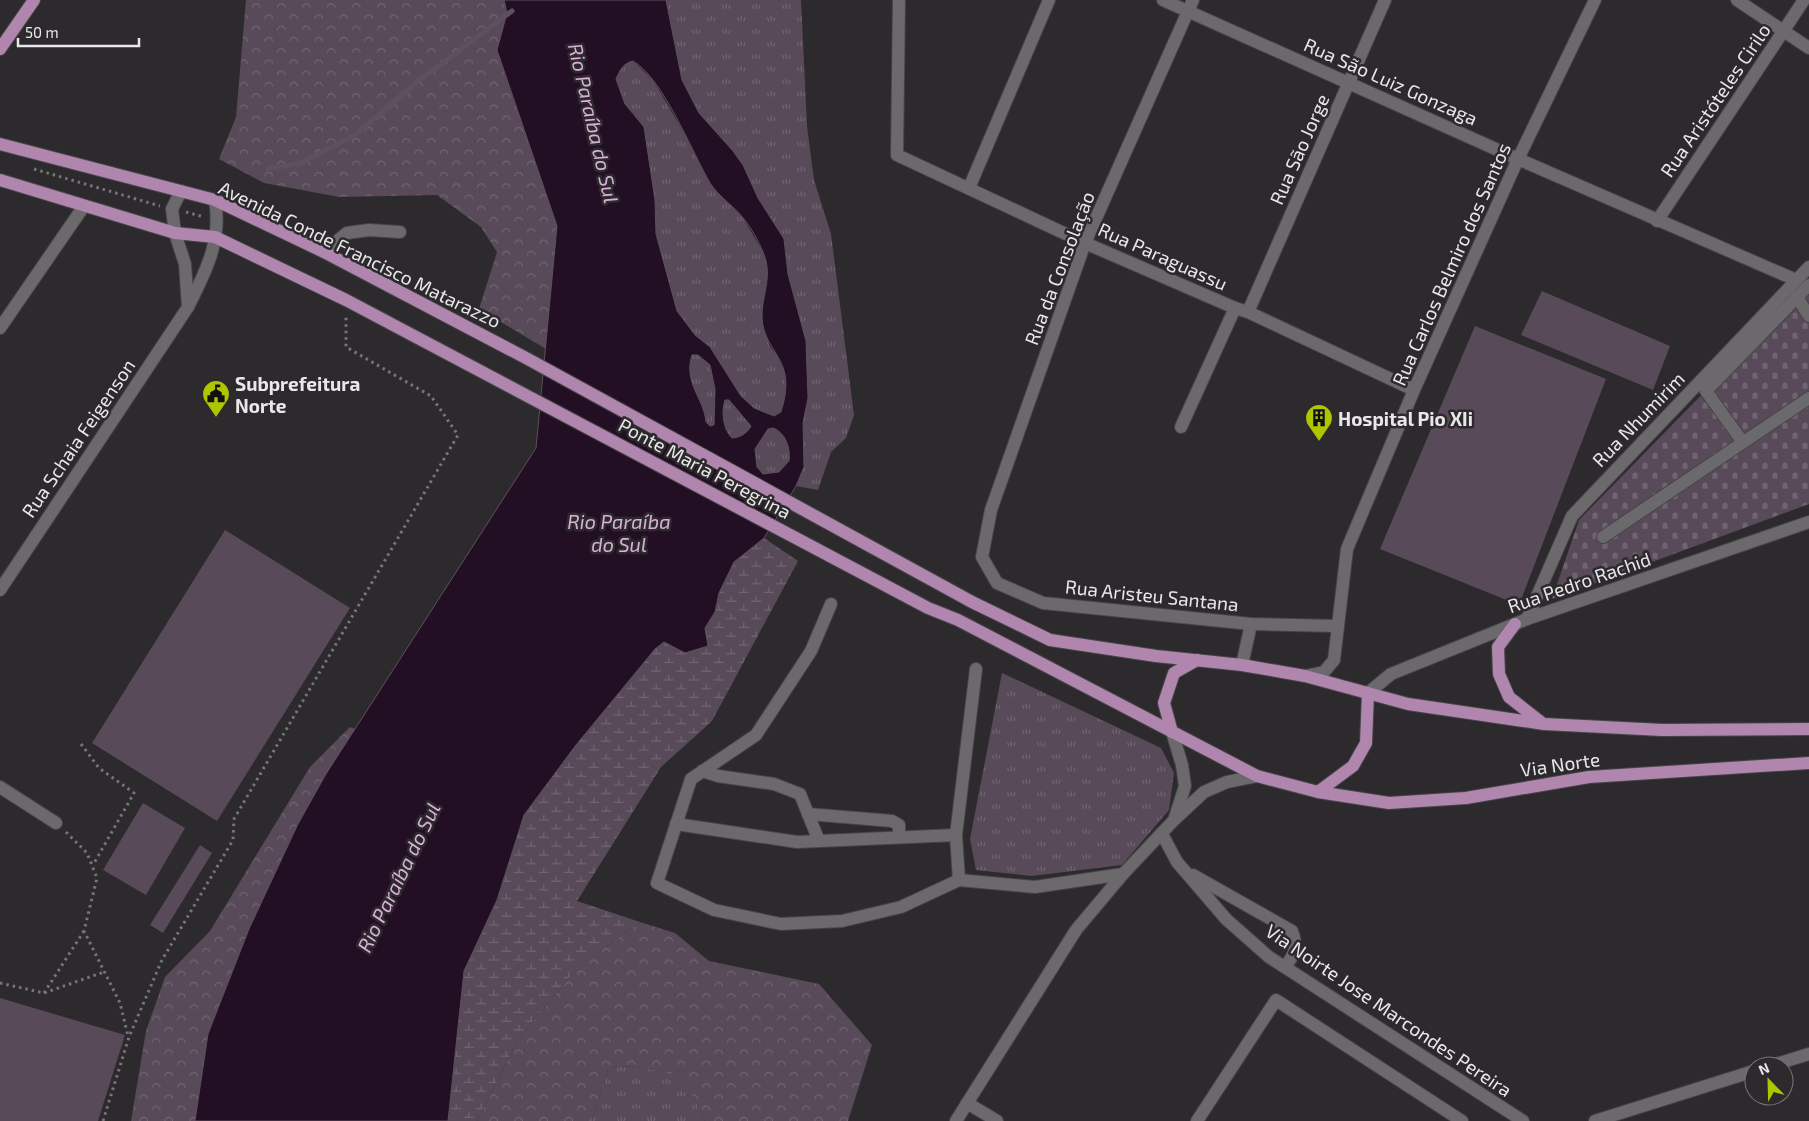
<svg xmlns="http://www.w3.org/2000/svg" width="1809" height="1121" font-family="'Exo 2',sans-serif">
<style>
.grass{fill:url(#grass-tufts)}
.forest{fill:url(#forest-crowns)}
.wetland{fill:url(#wetland-marsh)}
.cemetery{fill:url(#cemetery-stones)}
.pitch{fill:#594a59}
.water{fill:#230f23;stroke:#5e505e;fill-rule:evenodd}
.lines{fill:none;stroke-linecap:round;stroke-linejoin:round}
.stream{stroke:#5e505e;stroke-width:5}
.minor-casing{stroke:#474547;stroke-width:14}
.major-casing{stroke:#474547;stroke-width:14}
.path{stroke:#777577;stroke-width:3;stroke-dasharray:2.5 4;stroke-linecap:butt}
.minor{stroke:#6c696c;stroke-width:12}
.major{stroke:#b086af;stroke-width:12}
.labels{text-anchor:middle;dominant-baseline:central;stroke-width:5;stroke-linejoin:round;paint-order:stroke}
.street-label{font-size:19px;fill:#e9e7e9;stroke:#2c2a2c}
.poi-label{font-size:19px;font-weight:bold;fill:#e9e7e9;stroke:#2c2a2c;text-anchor:start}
.water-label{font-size:20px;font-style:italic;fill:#dbafda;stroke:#2c2a2c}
</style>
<defs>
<pattern id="grass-tufts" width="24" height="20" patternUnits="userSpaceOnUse" patternTransform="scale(1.25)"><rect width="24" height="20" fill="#594a59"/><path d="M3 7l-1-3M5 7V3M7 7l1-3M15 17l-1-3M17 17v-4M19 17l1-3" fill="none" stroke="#716471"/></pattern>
<pattern id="forest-crowns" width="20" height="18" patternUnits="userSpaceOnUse" patternTransform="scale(1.25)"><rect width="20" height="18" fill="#594a59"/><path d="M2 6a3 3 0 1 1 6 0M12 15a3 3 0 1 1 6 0" fill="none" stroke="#716471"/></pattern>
<pattern id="wetland-marsh" width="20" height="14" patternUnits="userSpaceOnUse" patternTransform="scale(1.25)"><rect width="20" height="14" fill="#594a59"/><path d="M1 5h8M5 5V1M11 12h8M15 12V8" fill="none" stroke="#716471"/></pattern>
<pattern id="cemetery-stones" width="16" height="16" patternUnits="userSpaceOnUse" patternTransform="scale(1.25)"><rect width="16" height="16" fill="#594a59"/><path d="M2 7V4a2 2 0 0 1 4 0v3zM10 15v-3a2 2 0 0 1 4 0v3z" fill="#716471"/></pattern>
</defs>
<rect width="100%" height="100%" fill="#2c2a2c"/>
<g class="grass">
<polygon points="666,0 801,0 807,126 814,180 831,234 854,415 846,438 831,452 818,490 796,486 804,467 803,423 808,398 806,341 788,274 784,239 758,198 743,165 699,113 682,80"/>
<path d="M633,61l20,19 37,63 21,41 32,34 20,34 6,16 -6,35 6,42 9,12 7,16 2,17 -6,22 -7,4 -20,-8 -13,-12 -31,-49 -15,-12 -18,-24 -21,-77 -1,-34 -7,-45 -13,-40 -10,-11 -9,-25c4,-9 7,-16 17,-18z"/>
<path d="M692,355h6l12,10 5,24v33l-1,3 -4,1 -4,-4c-2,-24 -23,-39 -14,-67z"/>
<path d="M725,400h4l22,26c-2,7 -12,12 -19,13 -9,-9 -11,-28 -7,-39z"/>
<path d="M773,428c12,4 18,20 16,33l-10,11 -16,2 -7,-7 -1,-18 13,-20z"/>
<polygon points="1002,673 1161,748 1174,773 1169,810 1122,865 1032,876 976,870 970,839"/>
<polygon points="632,1066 683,1075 705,1121 591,1121 609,1068"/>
</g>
<g class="forest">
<polygon points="246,0 504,0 507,13 497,50 557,226 546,349 479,309 497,252 481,227 437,195 339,197 264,183 219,159 236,117"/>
<polygon points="350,727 355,729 326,774 298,824 249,929 208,1034 195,1121 131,1121 146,1031 165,977 210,931 310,767"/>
<polygon points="640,922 675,933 709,961 819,984 872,1045 848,1121 705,1121 683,1076 632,1066 609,1068 591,1121 477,1121 518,1039 579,966"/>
</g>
<polygon class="wetland" points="764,538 798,561 712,721 661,767 577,901 640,922 579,966 518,1039 477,1121 448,1121 464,971 497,900 524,815 576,745 655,649 664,642 685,653 715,612 719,593 734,562"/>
<polygon class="cemetery" points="1809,285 1809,504 1552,599 1579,520"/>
<g class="pitch">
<polygon points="1542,291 1670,346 1653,390 1521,335"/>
<polygon points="1475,326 1606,379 1519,605 1380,549"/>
<polygon points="225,530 350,608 217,821 92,743"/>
<polygon points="143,803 185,828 146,895 103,870"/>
<polygon points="200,845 212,853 163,933 150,925"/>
<polygon points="0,998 125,1035 98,1121 0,1121"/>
</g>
<path class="water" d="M504,0h162l16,80 17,33 34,38 10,14 15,33 26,41 4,35 18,67 2,57 -5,25 1,44 -8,19 -32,52 -30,24 -15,31 -4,19 -10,16 3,18 -23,7 -21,-11 -9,7 -79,96 -52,70 -27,85 -33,71 -16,150h-253l13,-87 41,-105 49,-105 28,-50 210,-326 21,-222 -60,-176 10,-37zM633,61c30,17 59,91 77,122 9,14 24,23 34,36 8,10 14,21 19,33 12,28 -5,47 0,74 3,13 9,20 15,31 11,18 9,35 3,55l-7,4 -20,-8 -13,-12 -31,-49 -15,-12 -18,-24 -21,-77 -1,-34 -11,-73 -19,-23 -9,-25c4,-9 7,-16 17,-18zM692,355h6l12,10 5,24 -1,36 -4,1 -4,-4c-2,-24 -23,-39 -14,-67zM725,400h4l22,26c-3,7 -12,12 -19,12 -9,-8 -11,-27 -7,-38zM773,428c12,4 18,20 16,33l-10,11 -16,2 -6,-7 -2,-18 13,-20z"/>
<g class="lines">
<polyline class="stream" points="268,169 301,163 355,135 417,82 512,11"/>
<defs>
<g id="minor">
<polyline points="899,0 897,155 1085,243 1235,308 1248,312 1414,390"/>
<polyline points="1163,0 1518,159 1796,280"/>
<polyline points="1193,0 1085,243 991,510 982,557 997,583 1043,603 1251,624 1338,626"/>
<polyline points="1737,0 1809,48"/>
<polyline points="969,188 1049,0"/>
<polyline points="181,191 172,209 175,233 185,264 188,307"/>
<polyline points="1657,221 1804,0"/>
<polyline points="324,252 347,233 369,230 400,232"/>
<polyline points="1797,297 1809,316"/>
<polyline points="1248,312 1385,0"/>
<polyline points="0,328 84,206"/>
<polyline points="1181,427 1235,308"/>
<polyline points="1742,441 1706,391 1809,285"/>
<polyline points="1603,537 1809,398"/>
<path d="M0,590l188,-283c18,-36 34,-66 27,-107"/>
<polyline points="831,604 811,651 756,735 691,779 657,883 714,910 781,924 842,921 901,907 959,880 1035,887 1123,874"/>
<polyline points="1527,619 1572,516 1809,267"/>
<polyline points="1242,665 1251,624"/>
<polyline points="1305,676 1324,672 1334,660 1347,549 1414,390 1518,159 1595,0"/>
<polyline points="1368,693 1391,674 1527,619 1809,522"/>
<polyline points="1172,732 1182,765 1185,786 1175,817"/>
<polyline points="702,771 718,776 774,784 800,794 819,841"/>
<polyline points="0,787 56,823"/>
<polyline points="808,814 892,821 899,825 899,837"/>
<polyline points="676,824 797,842 956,835"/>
<polyline points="1162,834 1177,862 1226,919 1269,957 1523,1121"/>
<path d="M1193,875l99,56c6,16 3,23 -7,36"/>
<polyline points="959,880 956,835 976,669"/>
<polyline points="1770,1066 1809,1054"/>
<polyline points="967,1103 997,1121"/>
<polyline points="956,1121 1076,930 1123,874 1174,820 1204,792 1227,782 1257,776"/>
<polyline points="1197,1121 1276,1000 1462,1121"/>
<polyline points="1595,1121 1754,1071"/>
</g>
<g id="major">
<polyline points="0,49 34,0"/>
<polyline points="0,144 215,200 324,252 526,358 972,602 1050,640 1156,656 1242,665 1305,676 1408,704 1544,724 1662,730 1809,729"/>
<polyline points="0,180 175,233 215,237 346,300 928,608 958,620 1257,776 1318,792 1389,803 1466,798 1589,777 1809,763"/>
<polyline points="1515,624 1498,647 1499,674 1509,697 1542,723"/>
<polyline points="1172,732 1164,703 1174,673 1197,660"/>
<polyline points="1318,792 1353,766 1366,743 1368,693"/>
</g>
</defs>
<use href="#minor" class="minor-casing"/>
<use href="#major" class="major-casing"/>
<g class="path">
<polyline points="34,169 160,206"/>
<polyline points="186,212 204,217"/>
<polyline points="81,744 99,768 134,793 93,865"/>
<polyline points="66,832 87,853 97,878 84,931 120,1003 128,1036"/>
<polyline points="0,983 44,993 104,972"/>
<polyline points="44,993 84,931"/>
<polyline points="103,1121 129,1037 162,960 233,840 234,819 458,435 431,396 346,347 346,316"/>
</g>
<use href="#minor" class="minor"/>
<use href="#major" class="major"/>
</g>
<defs>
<symbol id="civic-pin" viewBox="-11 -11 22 30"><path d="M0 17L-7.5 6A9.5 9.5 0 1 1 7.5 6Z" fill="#b0c501" stroke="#2c2a2c"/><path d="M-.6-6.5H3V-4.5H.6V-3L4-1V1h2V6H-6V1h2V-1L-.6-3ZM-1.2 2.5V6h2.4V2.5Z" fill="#111"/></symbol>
<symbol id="building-pin" viewBox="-11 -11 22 30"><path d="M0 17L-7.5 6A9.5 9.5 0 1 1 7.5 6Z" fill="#b0c501" stroke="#2c2a2c"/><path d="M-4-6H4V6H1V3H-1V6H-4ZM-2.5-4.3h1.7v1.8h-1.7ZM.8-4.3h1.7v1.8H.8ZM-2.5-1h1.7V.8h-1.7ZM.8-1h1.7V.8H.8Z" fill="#111"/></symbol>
</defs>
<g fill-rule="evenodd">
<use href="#civic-pin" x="200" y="378" width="32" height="43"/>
<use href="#building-pin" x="1303" y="402" width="32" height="43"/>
</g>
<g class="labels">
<g class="street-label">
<text transform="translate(1391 81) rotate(24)">Rua São Luiz Gonzaga</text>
<text transform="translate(1715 100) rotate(-56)">Rua Aristóteles Cirilo</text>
<text transform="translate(1299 149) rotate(-66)">Rua São Jorge</text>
<text transform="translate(360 254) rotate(26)">Avenida Conde Francisco Matarazzo</text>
<text transform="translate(1163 256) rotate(24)">Rua Paraguassu</text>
<text transform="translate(1451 264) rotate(-66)">Rua Carlos Belmiro dos Santos</text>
<text transform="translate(1059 268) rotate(-69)">Rua da Consolação</text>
<text transform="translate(1638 419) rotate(-46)">Rua Nhumirim</text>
<text transform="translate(78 438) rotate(-56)">Rua Schaia Feigenson</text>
<text transform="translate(705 468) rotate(28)">Ponte Maria Peregrina</text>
<text transform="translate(1579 582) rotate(-19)">Rua Pedro Rachid</text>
<text transform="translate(1152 595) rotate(6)">Rua Aristeu Santana</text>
<text transform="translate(1560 764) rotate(-8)">Via Norte</text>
<text transform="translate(1389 1010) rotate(34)">Via Noirte Jose Marcondes Pereira</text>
</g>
<g class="poi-label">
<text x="235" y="383">Subprefeitura<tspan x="235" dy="22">Norte</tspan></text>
<text x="1338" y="418">Hospital Pio XIi</text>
</g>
<g class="water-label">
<text transform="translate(594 123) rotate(77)">Rio Paraíba do Sul</text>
<text x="619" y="521">Rio Paraíba<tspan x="619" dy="23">do Sul</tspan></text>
<text transform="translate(398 877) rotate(-64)">Rio Paraíba do Sul</text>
</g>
</g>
<g transform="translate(1769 1081) rotate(337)"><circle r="24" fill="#2c2a2c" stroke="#787678"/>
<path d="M0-4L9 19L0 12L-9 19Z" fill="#b0c501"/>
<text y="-8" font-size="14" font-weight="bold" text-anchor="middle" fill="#e9e7e9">N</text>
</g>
<path d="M18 38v8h121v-8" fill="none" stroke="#e9e7e9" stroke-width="2.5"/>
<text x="25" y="38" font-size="15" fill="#e9e7e9" stroke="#2c2a2c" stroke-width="4" paint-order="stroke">50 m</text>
</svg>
